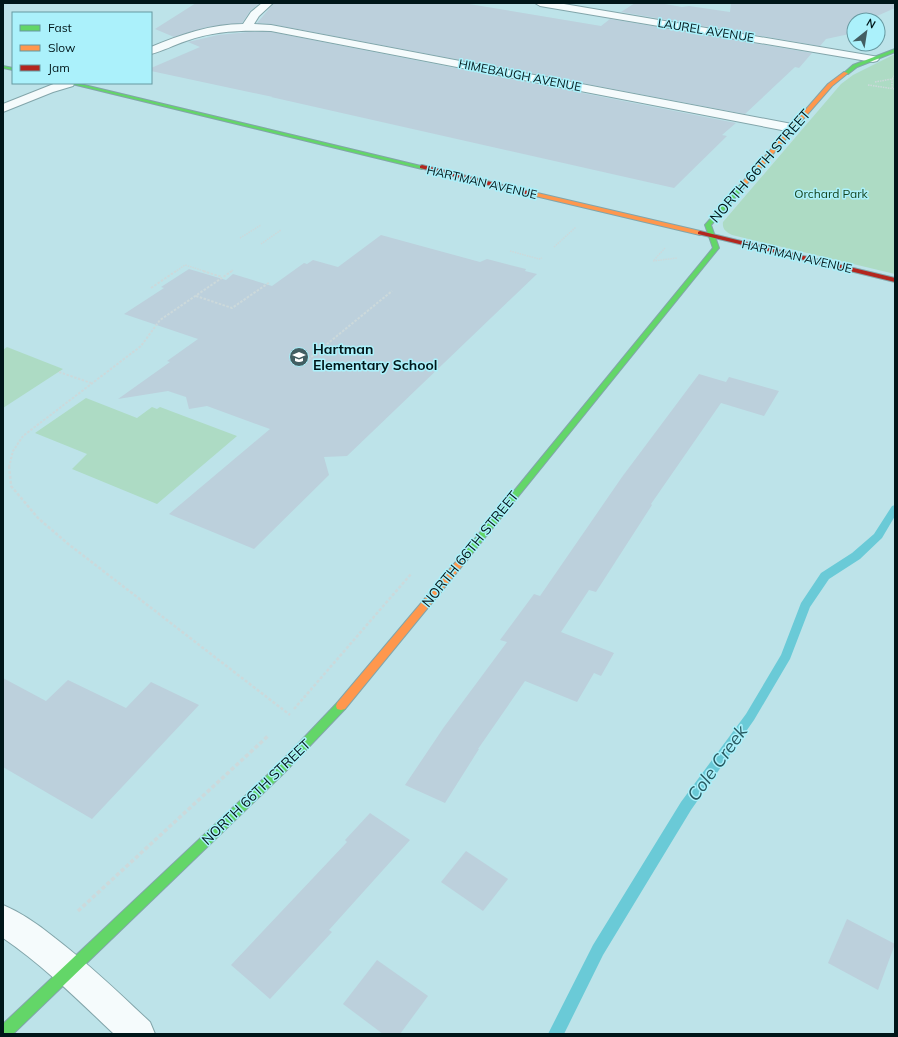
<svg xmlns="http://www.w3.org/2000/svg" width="898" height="1037" font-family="Mulish,sans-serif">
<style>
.green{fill:#addbc4}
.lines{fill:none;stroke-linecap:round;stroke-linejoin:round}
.stream{fill:#6acad7;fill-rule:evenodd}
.building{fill:#bcd0dc}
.street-casing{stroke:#82a5aa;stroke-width:2}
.fast-casing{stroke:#82a5aa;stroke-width:2}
.slow-casing{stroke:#82a5aa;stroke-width:2}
.jam-casing{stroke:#82a5aa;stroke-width:2}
.path-far3{stroke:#ccd9db;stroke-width:1.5;stroke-dasharray:1.5 1;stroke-linecap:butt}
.path-far2{stroke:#ccd9db;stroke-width:2;stroke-dasharray:2.5 1.5;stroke-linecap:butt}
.path-far1{stroke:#ccd9db;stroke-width:2.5;stroke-dasharray:3 2;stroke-linecap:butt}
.path{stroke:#ccd9db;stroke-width:3.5;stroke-dasharray:4 2.5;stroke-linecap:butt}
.street{fill:#f5fbfc;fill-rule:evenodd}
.fast{fill:#63d668;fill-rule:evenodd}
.slow{fill:#ff974d;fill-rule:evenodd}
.jam{fill:#b3261e;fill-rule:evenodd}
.labels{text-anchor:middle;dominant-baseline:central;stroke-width:3;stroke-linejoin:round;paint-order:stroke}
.far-street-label{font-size:12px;fill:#001619;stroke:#abf1fb}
.far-park-label{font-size:12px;fill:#14441e;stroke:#abf1fb}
.street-label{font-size:14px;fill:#001619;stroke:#abf1fb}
.poi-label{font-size:14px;font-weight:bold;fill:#001619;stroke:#abf1fb;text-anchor:start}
.near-water-label{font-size:18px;font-style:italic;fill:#285a61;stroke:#abf1fb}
</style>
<rect width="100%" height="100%" fill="#bde3e9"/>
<g class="green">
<path d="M895,54v220l-163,-39c-6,-3 -10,-6 -9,-13l118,-138 12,-9z"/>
<polygon points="7,347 63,369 3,408 3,350"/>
<polygon points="86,398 137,418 152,407 157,409 160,407 237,436 157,504 72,469 87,454 35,433"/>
</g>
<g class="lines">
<polygon class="stream" points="895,505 895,516 882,538 860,559 829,579 810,607 790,659 754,720 691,810 603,955 564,1034 548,1034 593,945 681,802 746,714 781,655 801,603 821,573 852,553 874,534 892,506"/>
</g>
<g class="building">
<polygon points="196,3 260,3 250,11 242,23 207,27 174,37 155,29"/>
<polygon points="274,3 463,3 601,26 610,19 812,53 799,68 795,67 745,114 271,24 257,23"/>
<polygon points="635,3 659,3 682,7 689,6 730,12 731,3 895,3 895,8 868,20 854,20 854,33 826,39 820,46 621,12"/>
<polygon points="249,32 271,32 736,123 722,135 727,136 674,188 271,97 273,97 151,71 151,68 200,47 188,42 218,35"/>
<polygon points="381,235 480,262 487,259 526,269 525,271 537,274 347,456 324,457 329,475 254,549 169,514 270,429 207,406 189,409 186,397 168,391 118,399 170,362 167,361 198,339 124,314 164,288 161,287 189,269 226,280 233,274 272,286 304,263 307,264 313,260 338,267"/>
<polygon points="699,374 726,382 729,377 779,391 764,416 721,403 651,504 652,505 596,592 589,590 561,632 614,653 601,676 594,673 577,702 525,681 478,749 479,749 445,803 405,785 444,727 507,642 500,640 534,594 540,596 622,477"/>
<polygon points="3,678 46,701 68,680 126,708 151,682 199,705 92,819 3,767"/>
<polygon points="370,813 410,840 329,930 332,932 270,999 231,965 347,842 345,840"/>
<polygon points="466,851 508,879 483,911 441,882"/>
<polygon points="847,919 895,944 878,990 828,963"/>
<polygon points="377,960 428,996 400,1034 383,1034 343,1004"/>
</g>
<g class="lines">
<defs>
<g id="street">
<path d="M262,3h11l-14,13 -5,8 17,1 521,99 5,1 1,3 -1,3 -5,1 -521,-101c-30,-1 -57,0 -85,10 -12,4 -23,10 -35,13v-7c29,-12 60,-23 92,-23l8,-12z"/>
<polygon points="535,3 558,3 873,56 877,57 879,59 877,61 873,62 540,6"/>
<polygon points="56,83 75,83 73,86 53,92 3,112 3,104"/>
<path d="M3,905c19,8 36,20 52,33 34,26 64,55 95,84l5,12h-41c-36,-34 -70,-68 -111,-96z"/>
</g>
<g id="fast">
<polygon points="895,49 895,52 857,67 848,74 844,73 853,65"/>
<polygon points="3,66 13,68 13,70 3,68"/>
<polygon points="68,83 76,83 425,167 422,169"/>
<polygon points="741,184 746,185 711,225 719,248 718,249 466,561 460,561 458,559 460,557 713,248 705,225"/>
<polygon points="341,702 345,703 346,706 345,709 284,773 13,1034 3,1034 3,1024 276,767 337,703"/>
</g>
<g id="slow">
<polygon points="844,72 848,73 832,86 745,186 741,186 741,184 828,84"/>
<polygon points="533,192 700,231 703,233 700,235 531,195 530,194"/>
<polygon points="463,556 466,557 468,559 466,561 345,709 341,710 337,709 336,706 337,703 460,557"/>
</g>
<g id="jam">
<polygon points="422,165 535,193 536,194 533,196 420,168 420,166"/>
<polygon points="700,231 895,278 895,282 698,234 698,232"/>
</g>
</defs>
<use href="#street" class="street-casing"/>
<use href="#fast" class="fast-casing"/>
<use href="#slow" class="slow-casing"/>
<use href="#jam" class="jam-casing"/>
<g class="path-far3">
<polyline points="892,79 892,87 895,89"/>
<polyline points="875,82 892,79 895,75"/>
<polyline points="868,85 895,89"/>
<polyline points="240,238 261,225"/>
<polyline points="261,244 281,230"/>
<polyline points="554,247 576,227"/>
<polyline points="510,251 539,259 542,258"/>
<polyline points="654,260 665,248"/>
<polyline points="653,261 677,258"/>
<polyline points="175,272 185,265 207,272"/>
<polyline points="230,272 233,270"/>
</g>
<g class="path-far2">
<polyline points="203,271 222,277"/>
<polyline points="151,288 176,271"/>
<polyline points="196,296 232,308 270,282"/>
<polyline points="305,362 392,291"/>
<polyline points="59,372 91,383"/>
<polyline points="9,467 13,451 23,436 141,346 160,320 232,271"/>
</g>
<g class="path-far1">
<polyline points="9,466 11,486 38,518 67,543 290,715"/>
<polyline points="294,709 411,574"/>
</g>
<polyline class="path" points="78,911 268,736"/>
<use href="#street" class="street"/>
<use href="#fast" class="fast"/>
<use href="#slow" class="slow"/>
<use href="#jam" class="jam"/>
</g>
<defs>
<symbol id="school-disc" viewBox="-11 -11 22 22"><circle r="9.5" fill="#425e62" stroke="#abf1fb"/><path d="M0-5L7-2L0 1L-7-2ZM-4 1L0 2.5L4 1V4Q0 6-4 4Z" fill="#fff"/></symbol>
</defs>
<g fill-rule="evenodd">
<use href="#school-disc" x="288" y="346" width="22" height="22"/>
</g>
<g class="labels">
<g class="far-street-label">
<text transform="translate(706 30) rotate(9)">LAUREL AVENUE</text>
<text transform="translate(520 75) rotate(11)">HIMEBAUGH AVENUE</text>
<text transform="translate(482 182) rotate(13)">HARTMAN AVENUE</text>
<text transform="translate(797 256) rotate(13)">HARTMAN AVENUE</text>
</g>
<g class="far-park-label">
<text x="831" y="193">Orchard Park</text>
</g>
<g class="street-label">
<text transform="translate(760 166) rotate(-49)">NORTH 66TH STREET</text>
<text transform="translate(470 549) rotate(-51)">NORTH 66TH STREET</text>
<text transform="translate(256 792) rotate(-44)">NORTH 66TH STREET</text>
</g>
<g class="poi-label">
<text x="313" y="349">Hartman<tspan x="313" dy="16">Elementary School</tspan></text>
</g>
<g class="near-water-label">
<text transform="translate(717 763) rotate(-54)">Cole Creek</text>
</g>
</g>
<rect width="898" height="1037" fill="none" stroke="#001619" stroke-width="8"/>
<rect x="12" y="12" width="140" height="72" fill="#abf1fb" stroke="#6799a1"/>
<rect x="20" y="25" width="20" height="6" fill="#63d668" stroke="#6799a1"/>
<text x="48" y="32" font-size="12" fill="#001619">Fast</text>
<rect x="20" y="45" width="20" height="6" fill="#ff974d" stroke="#6799a1"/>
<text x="48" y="52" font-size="12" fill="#001619">Slow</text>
<rect x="20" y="65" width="20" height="6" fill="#b3261e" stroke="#6799a1"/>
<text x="48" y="72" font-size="12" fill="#001619">Jam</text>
<g transform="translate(866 32) rotate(30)"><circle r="19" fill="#abf1fb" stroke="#6799a1"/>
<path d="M0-3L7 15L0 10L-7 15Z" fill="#425e62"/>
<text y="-6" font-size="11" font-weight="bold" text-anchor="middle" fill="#001619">N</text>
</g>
</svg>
